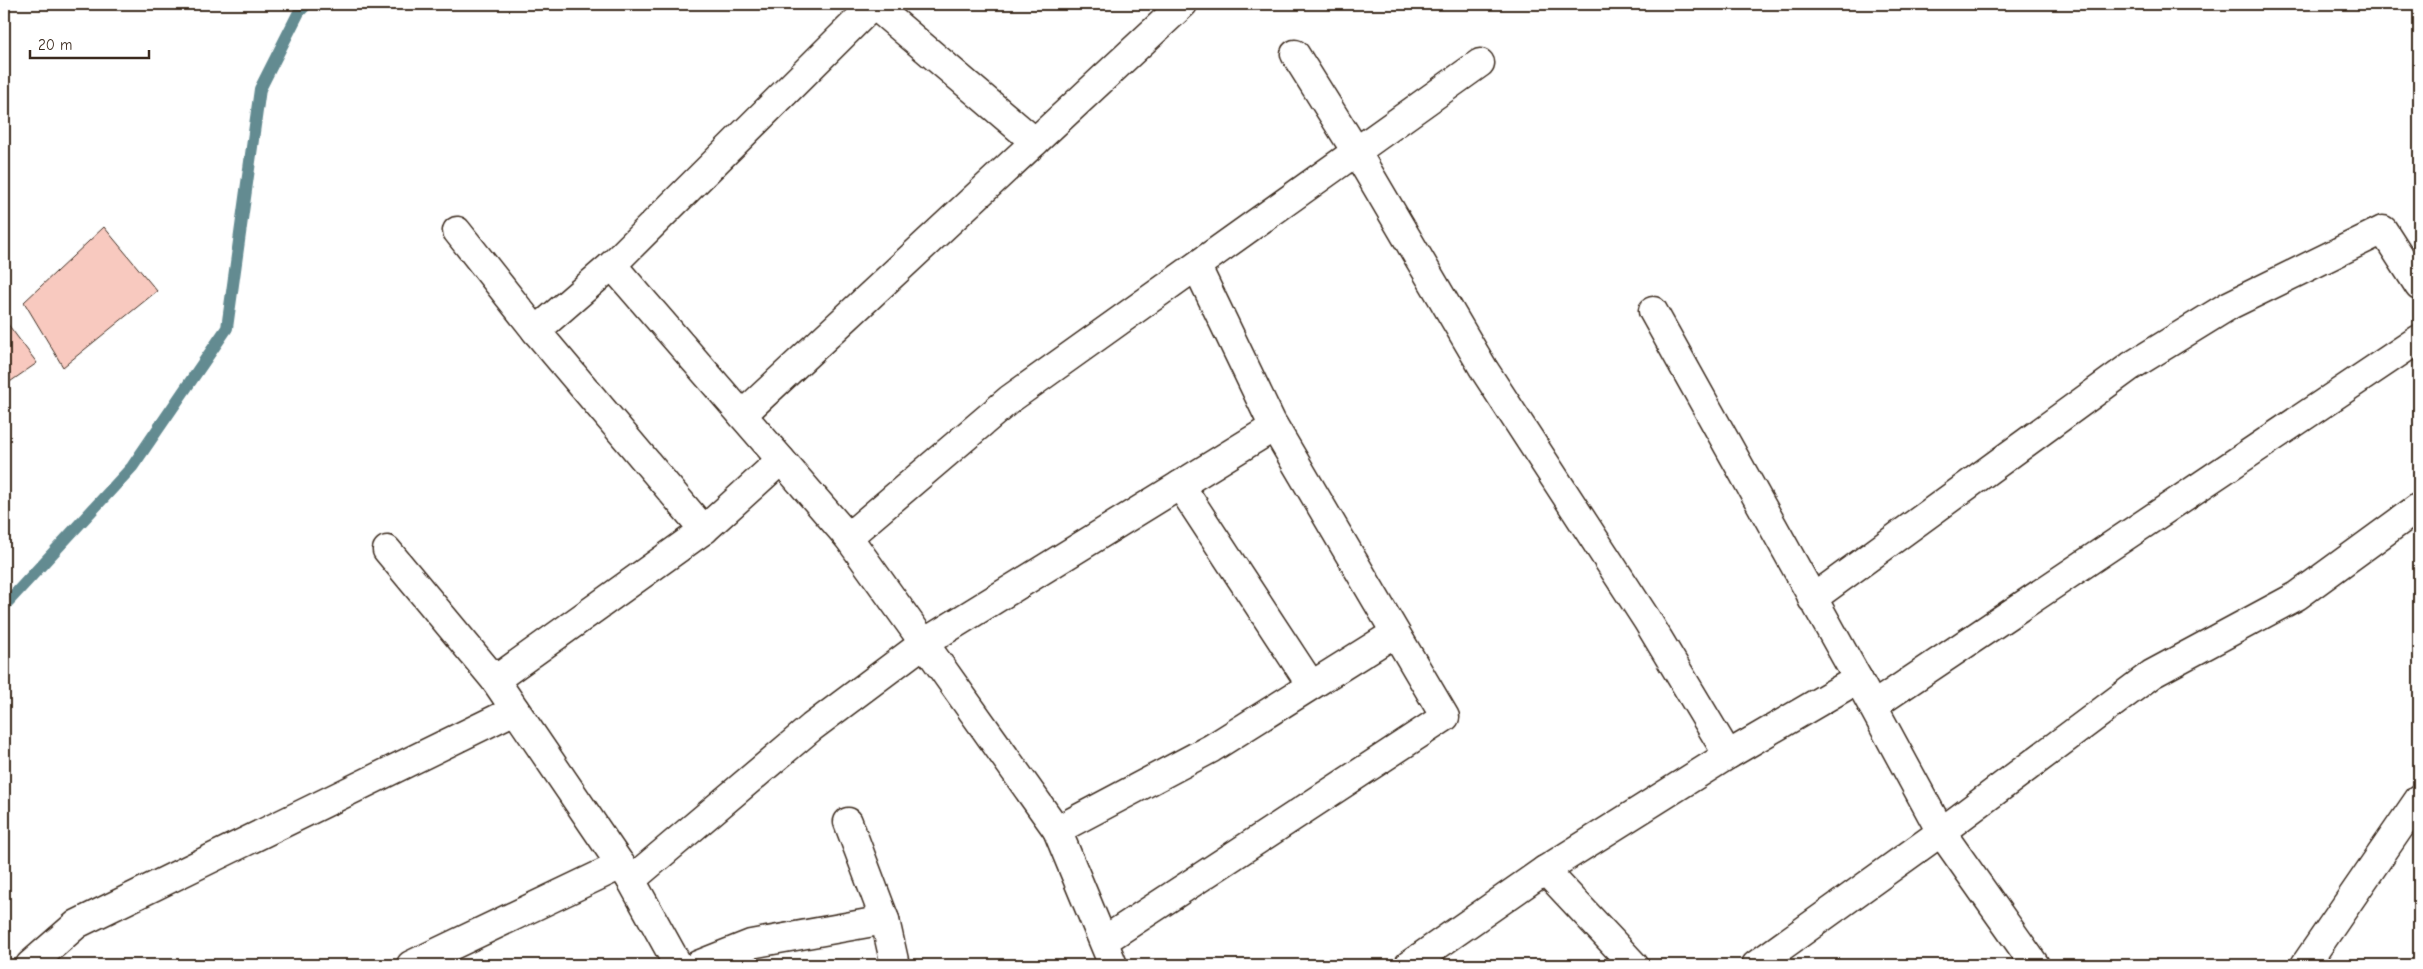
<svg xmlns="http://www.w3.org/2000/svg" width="2423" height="969" font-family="'Comic Neue',sans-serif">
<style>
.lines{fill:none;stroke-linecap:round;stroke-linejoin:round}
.stream{stroke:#648b91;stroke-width:12}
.building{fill:#f8c9bf;stroke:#3b2a1e}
.street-casing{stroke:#3b2a1e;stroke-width:31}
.street{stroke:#fff;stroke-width:28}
</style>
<rect width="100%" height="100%" fill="#fff"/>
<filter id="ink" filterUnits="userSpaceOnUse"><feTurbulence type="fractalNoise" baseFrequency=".02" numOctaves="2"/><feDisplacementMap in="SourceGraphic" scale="10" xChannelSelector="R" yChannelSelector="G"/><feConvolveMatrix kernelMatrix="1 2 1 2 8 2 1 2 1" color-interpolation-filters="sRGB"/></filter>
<g filter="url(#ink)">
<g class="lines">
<polyline class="stream" points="4,606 132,467 227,328 260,89 299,12 307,4"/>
</g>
<g class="building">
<polygon points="104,227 157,291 63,367 24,302"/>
<polygon points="4,319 37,363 4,386"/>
</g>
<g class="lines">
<defs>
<g id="street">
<polyline points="873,4 1035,142"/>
<polyline points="1295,54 1357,153 1485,371 1647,620 1728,755"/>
<polyline points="457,231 536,331 704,530"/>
<polyline points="612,265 848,537 924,643 1057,830 1113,965"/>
<polyline points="1653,311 1858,679 1941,832 2035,965"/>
<polyline points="536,331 612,265 874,4"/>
<polyline points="742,415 1183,4"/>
<polyline points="1180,485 1311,685"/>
<polyline points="848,537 1010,399 1480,63"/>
<polyline points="387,550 495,680 631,880 678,965"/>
<polyline points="1812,599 2131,366 2230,305 2383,230 2419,286"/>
<polyline points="495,680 704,530 781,460"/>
<polyline points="1873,706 2419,339"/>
<polyline points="848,822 885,920 895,965"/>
<polyline points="1057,830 1212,748 1395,633"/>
<polyline points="1545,870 1634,965"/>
<polyline points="631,880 812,727 924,643 1274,427"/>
<polyline points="1105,940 1445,717 1271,421 1197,267"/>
<polyline points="30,965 77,924 515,710"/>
<polyline points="411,965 621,865"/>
<polyline points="698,965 751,944 885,920"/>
<polyline points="1409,965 1545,870 1728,755 1858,679"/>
<polyline points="1756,965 1941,832 2152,674 2297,596 2419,507"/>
<polyline points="2305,965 2419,799"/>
</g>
</defs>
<use href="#street" class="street-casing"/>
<use href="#street" class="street"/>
</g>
</g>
<rect width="2423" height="969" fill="none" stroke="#fff" stroke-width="20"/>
<rect x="10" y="10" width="2403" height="949" fill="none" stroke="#3b2a1e" stroke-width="2" filter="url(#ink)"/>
<path d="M30 50v8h119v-8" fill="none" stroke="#3b2a1e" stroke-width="2.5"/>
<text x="38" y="50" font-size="15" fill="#3b2a1e" stroke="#ffffff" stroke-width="4" paint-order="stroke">20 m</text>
</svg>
